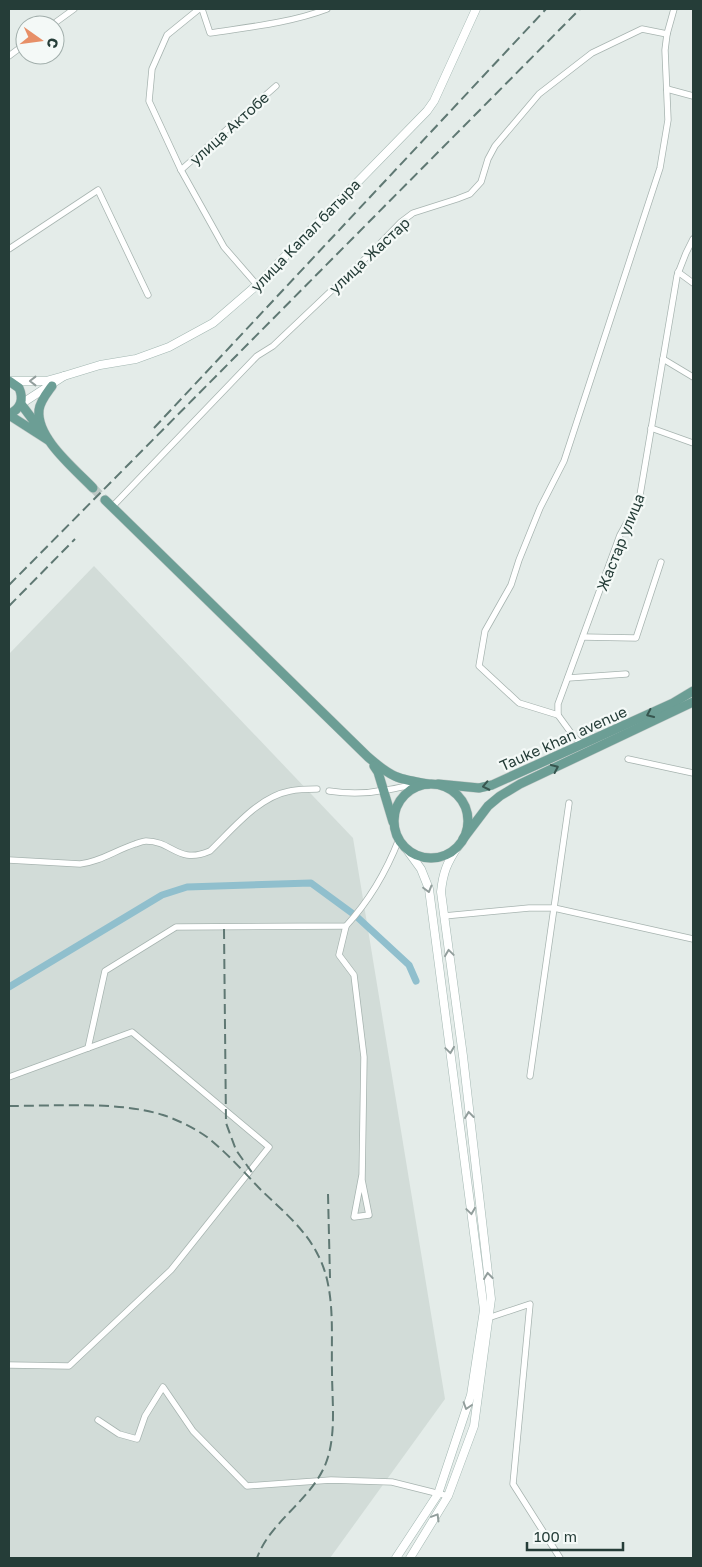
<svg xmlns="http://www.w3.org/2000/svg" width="702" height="1567" font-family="'Golos Text',sans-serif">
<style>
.built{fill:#d2dcd8}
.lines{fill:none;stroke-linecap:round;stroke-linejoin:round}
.canal{stroke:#90bfcd;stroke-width:7}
.primary-tunnel{stroke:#bec9c6;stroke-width:9;stroke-dasharray:9 4.5;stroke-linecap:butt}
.street-casing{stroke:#a7b4b0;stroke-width:7}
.secondary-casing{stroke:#a3b7b2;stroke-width:9}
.primary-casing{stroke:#c2c9c7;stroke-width:10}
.street{stroke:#fff;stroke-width:5.5}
.secondary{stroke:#fff;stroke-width:8}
.primary{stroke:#6c9e95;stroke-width:9}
.rail{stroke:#5f7873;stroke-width:2;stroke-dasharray:10 5;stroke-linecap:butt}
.oneway{stroke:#929e9c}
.oneway2{stroke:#37554f}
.labels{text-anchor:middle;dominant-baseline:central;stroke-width:4.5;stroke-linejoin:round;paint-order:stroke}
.street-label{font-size:15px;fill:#253d38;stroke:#f4f9f7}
</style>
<rect width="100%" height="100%" fill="#e4ece9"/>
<polygon class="built" points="94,566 353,838 445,1399 330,1558 9,1558 9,654"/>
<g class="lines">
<polyline class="canal" points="9,987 162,895 187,887 311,883 356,916 409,965 416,981"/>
<polyline class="primary-tunnel" points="93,488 105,500"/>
<defs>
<g id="street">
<polyline points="199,9 167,35 152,69 149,101 181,170 224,247 257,285"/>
<path d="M202,9l8,24c39,-6 80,-10 117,-24"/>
<polyline points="52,25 74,9"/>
<polyline points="9,56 25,44"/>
<polyline points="667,89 693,96"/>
<polyline points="181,170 276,86"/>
<polyline points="9,249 98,190 148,295"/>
<polyline points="678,272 693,283"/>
<polyline points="663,359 693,377"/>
<polyline points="651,428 693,443"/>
<polyline points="112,507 257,356 273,346 369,255 401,222 413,213 457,199 470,194 481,182 488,159 495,146 539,94 592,53 642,29 667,34"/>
<polyline points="583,637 636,638 661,562"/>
<polyline points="568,678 626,674"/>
<polyline points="558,715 519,703 479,666 485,631 511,585 519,560 540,508 564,461 660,168 668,120 665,50 667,34 674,9"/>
<polyline points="583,745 574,737 558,715 558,704 620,535 639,501 677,276 686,253 693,239"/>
<polyline points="628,759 693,773"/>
<path d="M329,791c19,3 37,3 56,-1 11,-1 21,-5 32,-5"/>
<path d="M9,860l71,4c20,-2 36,-14 55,-20 3,-1 8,-3 11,-3 27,0 32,24 64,10 23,-22 48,-54 80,-60 9,-2 18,-2 27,-2"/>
<polyline points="444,916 529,908 554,908 693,939"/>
<polyline points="346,926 339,955 354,975 364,1057 362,1180 369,1215 354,1217 362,1175"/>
<path d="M88,1048l17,-77 71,-44 170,-1c23,-25 41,-56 53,-87"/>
<polyline points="530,1076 569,803"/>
<polyline points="9,1077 132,1032 269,1147 171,1270 69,1366 9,1365"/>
<polyline points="488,1318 530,1304 513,1484 560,1558"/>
<polyline points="98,1420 119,1434 137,1439 145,1416 163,1387 193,1431 247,1486 331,1480 392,1482 448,1496"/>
</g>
<g id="secondary">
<polyline points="64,376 100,365 136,359 169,347 213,323 257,285 427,111 434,101 476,9"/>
<polyline points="9,381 46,381 64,376 21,404"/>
<polyline points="396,1558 438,1494 471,1395 484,1310 429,889 421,869 405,847"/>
<path d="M410,1558l38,-62 26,-70 17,-127 -28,-243 -22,-164c2,-20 6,-29 17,-46"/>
</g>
<g id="primary">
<path d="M9,381l10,7c5,11 2,21 -10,26"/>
<path d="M52,386c-5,7 -12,15 -13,24 -3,28 36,59 54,78"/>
<polyline points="9,415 48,440 21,404"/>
<path d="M105,500l263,257c24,21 30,22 60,27"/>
<polyline points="374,766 378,772 393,822"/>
<polyline points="438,784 479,788 492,785 673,703 693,691"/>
<circle cx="431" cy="821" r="37"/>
<polyline points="463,839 488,806 500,796 520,784 693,702"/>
</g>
</defs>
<use href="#street" class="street-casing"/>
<use href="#secondary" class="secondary-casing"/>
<use href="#primary" class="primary-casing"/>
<use href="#street" class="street"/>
<use href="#secondary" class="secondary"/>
<use href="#primary" class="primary"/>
<g class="rail">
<polyline points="154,428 546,9"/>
<polyline points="9,585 580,9"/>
<polyline points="9,606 75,539"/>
<polyline points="224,929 226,1123 236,1150 253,1174"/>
<path d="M9,1106c46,0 110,-5 154,9 15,5 31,13 44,22 20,16 37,35 54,53 20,19 45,40 57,65 18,34 13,79 14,116 0,28 4,59 -4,86 -12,41 -57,62 -71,101"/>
<polyline points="328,1194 330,1278"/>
</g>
</g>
<defs><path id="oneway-chevron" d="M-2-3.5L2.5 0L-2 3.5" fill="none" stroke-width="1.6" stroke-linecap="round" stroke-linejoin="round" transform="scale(1.25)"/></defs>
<g class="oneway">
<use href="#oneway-chevron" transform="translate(33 381) rotate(180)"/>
<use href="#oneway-chevron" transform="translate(428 889) rotate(75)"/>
<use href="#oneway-chevron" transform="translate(449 953) rotate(-98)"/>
<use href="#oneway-chevron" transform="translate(450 1050) rotate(82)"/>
<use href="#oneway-chevron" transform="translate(469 1115) rotate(-97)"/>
<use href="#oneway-chevron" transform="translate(471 1211) rotate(82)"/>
<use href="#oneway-chevron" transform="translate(488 1276) rotate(-97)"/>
<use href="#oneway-chevron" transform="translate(467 1406) rotate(108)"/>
<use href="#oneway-chevron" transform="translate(436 1517) rotate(-59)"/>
</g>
<g class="oneway2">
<use href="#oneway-chevron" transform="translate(650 714) rotate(155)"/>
<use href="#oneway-chevron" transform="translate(555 768) rotate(-25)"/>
<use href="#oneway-chevron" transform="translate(486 786) rotate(168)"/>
</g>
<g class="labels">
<g class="street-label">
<text transform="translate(229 128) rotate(-42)">улица Актобе</text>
<text transform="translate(305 235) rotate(-46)">улица Капал батыра</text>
<text transform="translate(369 255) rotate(-43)">улица Жастар</text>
<text transform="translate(620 542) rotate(-68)">Жастар улица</text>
<text transform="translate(563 738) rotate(-24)">Tauke khan avenue</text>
</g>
</g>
<rect width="702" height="1567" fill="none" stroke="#253d38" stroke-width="20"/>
<g transform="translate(40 40) rotate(104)"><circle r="24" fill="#f4f9f7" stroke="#a1aeab"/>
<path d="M0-4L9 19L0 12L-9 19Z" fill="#e78f67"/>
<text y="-8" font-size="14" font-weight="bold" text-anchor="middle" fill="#253d38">С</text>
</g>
<path d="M527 1542v8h96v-8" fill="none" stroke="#253d38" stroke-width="2.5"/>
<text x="534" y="1542" font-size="15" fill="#253d38" stroke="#f4f9f7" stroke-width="4" paint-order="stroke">100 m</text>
</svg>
